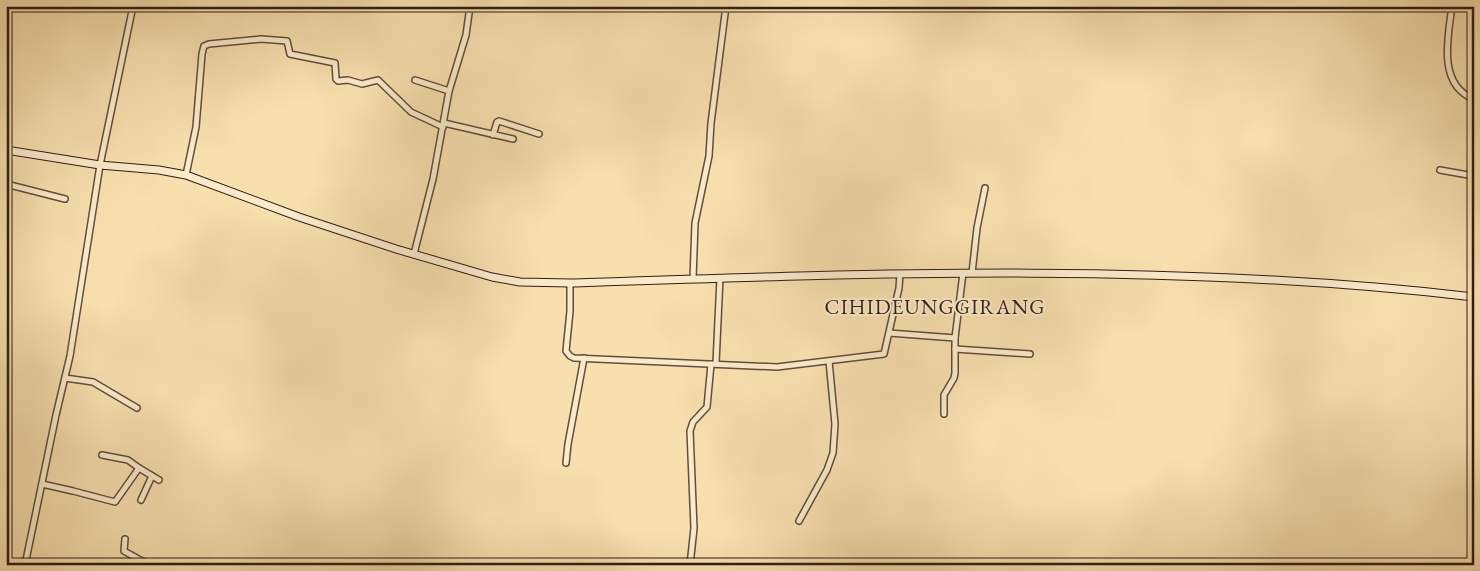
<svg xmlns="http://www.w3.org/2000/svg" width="1480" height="571" font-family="'EB Garamond',serif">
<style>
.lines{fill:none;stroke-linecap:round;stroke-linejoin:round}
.street-casing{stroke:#614e3b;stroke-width:8}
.secondary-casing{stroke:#2f1d15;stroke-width:9}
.street{stroke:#faeaca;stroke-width:5}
.secondary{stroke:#faeaca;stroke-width:7}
.labels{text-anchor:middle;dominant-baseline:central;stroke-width:4;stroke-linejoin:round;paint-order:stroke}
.quarter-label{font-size:21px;letter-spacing:1px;fill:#2f1d15;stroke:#faeaca}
</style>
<rect width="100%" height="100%" fill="#f7dfae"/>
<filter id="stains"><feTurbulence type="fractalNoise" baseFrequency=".004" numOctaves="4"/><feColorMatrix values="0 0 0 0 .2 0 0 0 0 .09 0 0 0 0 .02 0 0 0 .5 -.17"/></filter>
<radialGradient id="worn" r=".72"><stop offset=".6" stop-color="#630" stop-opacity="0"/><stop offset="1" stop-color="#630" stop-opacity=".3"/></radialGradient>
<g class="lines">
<defs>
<g id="street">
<path d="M1452,6c-4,31 -15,79 22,93"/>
<polyline points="415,80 449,91"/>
<polyline points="444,123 513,139"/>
<polyline points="493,135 497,122 499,121 539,134"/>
<polyline points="1440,170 1474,176"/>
<polyline points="186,175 196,127 202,54 204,46 209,44 261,39 287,41 290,54 335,63 336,79 338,81 348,80 362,84 378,80 411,112 443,127"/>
<polyline points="6,184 65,199"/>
<polyline points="414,254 433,179 449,91 466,35 470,6"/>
<polyline points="972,273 977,228 985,188"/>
<polyline points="693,279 695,223 709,156 711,123 726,6"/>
<polyline points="570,283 570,311 566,351 570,356 574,358 777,367 884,354 899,288 900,274"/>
<polyline points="889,333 955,338"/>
<polyline points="955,349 1030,354"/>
<polyline points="716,363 720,278"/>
<polyline points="65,378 93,382 137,408"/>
<polyline points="944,414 944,395 954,378 955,373 955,338 963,273"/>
<polyline points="102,455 128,460 139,468"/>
<polyline points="566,463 568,444 584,358"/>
<polyline points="42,484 73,491 115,502 139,468 159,480"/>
<polyline points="141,500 152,476"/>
<polyline points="799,521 827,470 833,453 835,424 829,361"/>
<polyline points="125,539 124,551 142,561 154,565"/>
<polyline points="25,565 56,415 70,356 100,165 133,6"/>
<polyline points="690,565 694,528 690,431 693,422 707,407 711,364"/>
</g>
<path id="secondary" d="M6,150l94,15 59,5 27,5 113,42 97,32 96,28 28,5 50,1c301,-10 604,-21 904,14"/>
</defs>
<use href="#street" class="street-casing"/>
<use href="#secondary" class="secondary-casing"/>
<use href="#street" class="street"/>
<use href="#secondary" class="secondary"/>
</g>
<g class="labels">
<g class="quarter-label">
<text x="935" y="306">CIHIDEUNGGIRANG</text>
</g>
</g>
<rect width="1480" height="571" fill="none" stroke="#f7dfae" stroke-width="25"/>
<rect x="8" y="8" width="1465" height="556" fill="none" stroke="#2f1d15" stroke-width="2.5"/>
<rect x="12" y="12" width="1455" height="546" fill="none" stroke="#2f1d15"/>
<rect width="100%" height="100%" filter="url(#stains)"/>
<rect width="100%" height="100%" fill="url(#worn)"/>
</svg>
